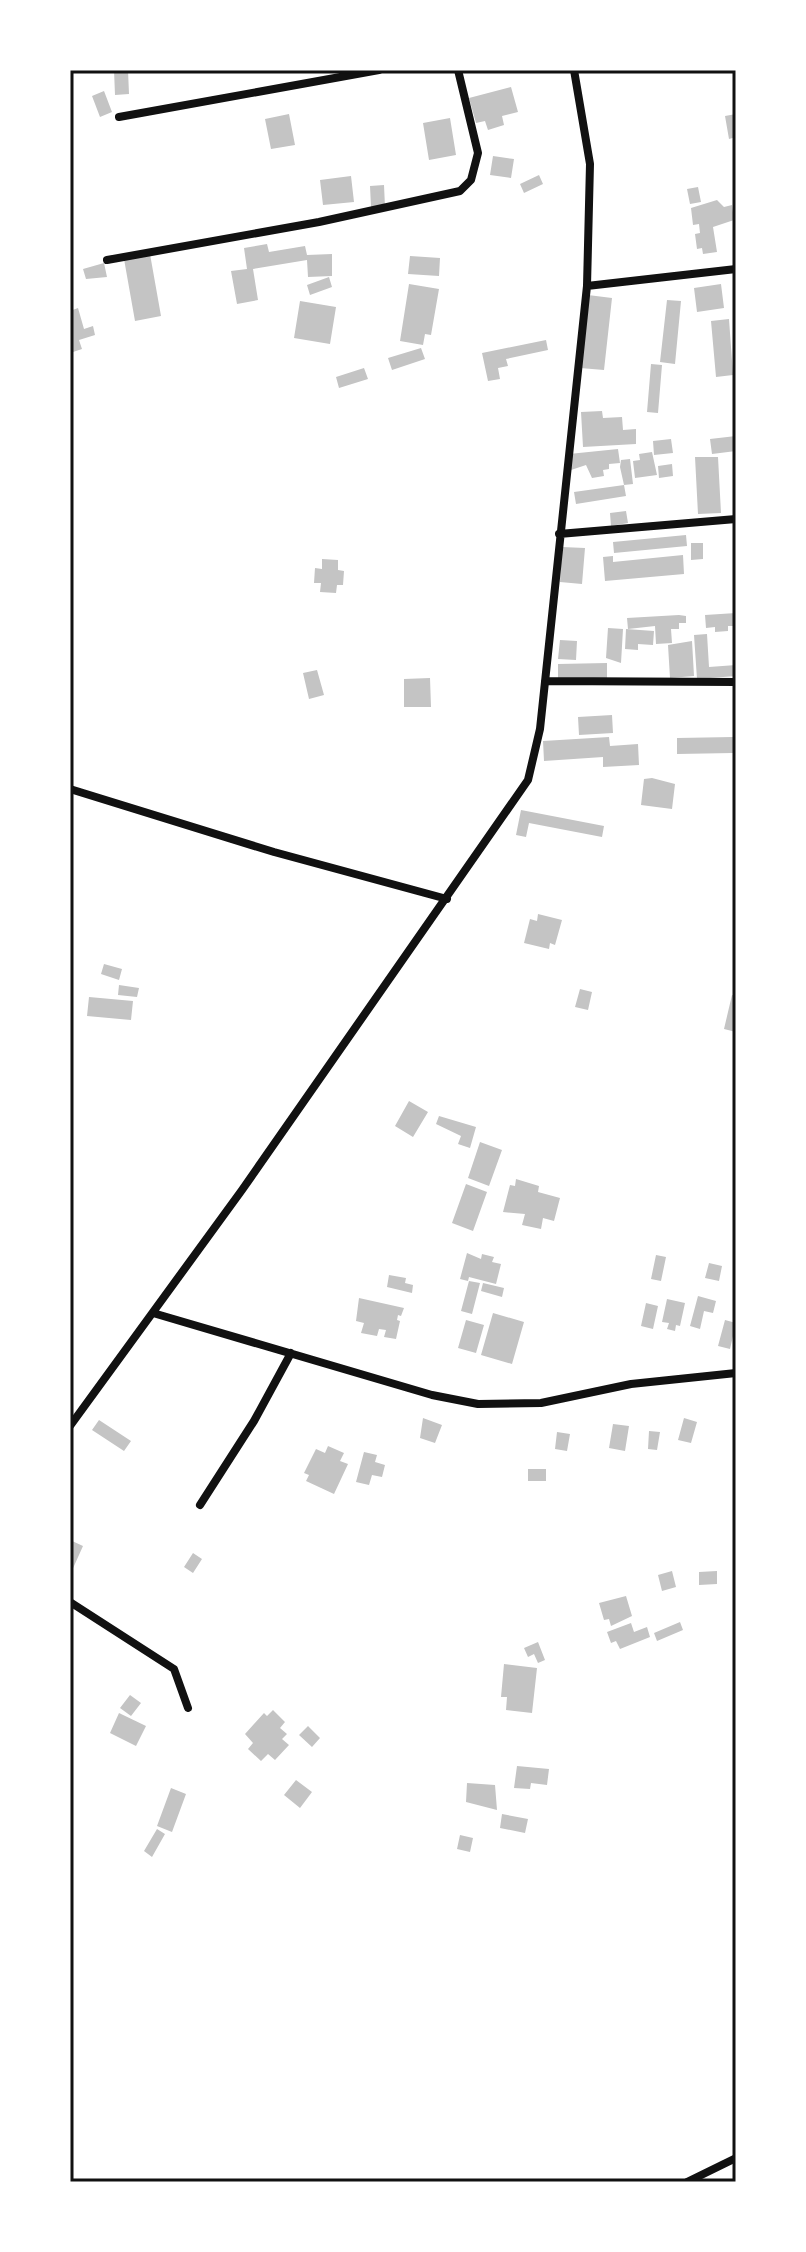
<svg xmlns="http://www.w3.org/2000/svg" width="806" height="2252" viewBox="0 0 806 2252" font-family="Overpass,sans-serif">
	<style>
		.building { fill: #c4c4c4 }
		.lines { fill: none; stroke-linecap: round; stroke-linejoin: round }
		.minor { stroke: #111; stroke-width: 8 }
		.neatline { fill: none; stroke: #111; stroke-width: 3 }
	</style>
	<rect width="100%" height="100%" fill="#fff"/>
	<path class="building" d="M 114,70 L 128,70 L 129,94 L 115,95 Z
		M 511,87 L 518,112 L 502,116 L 504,125 L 488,130 L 485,121 L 476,123 L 469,98 Z
		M 104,91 L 112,112 L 100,117 L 92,96 Z
		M 289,114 L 295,145 L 271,149 L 265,119 Z
		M 736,114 L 736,137 L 729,139 L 725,116 Z
		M 450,118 L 456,155 L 429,160 L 423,123 Z
		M 493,156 L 514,159 L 511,178 L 490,175 Z
		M 539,175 L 543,184 L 524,193 L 520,184 Z
		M 351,176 L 354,202 L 323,205 L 320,180 Z
		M 384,185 L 385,207 L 371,207 L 370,186 Z
		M 698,187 L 701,202 L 690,204 L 687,189 Z
		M 717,200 L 724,207 L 732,205 L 734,220 L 713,227 L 717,252 L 703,254 L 702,248 L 697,249 L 695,234 L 700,233 L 699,224 L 693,225 L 691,208 Z
		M 267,244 L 269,252 L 305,246 L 307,255 L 332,254 L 332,276 L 308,277 L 307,260 L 253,269 L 258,300 L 237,304 L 231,271 L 247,269 L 244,248 Z
		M 150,254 L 161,316 L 135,321 L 124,259 Z
		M 410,256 L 440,258 L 439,276 L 408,274 Z
		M 104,263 L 107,277 L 86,279 L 83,269 Z
		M 329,277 L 332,287 L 310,295 L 307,285 Z
		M 409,284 L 439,289 L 431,335 L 425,334 L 423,345 L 400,341 Z
		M 721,284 L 724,308 L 697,312 L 694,288 Z
		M 588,295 L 612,298 L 604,370 L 580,368 Z
		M 667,300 L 681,301 L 675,364 L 660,362 Z
		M 300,301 L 336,307 L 330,344 L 294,338 Z
		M 78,308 L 84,329 L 93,326 L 95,335 L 79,340 L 82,349 L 70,353 L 70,311 Z
		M 729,319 L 733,375 L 716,377 L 711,321 Z
		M 546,340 L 548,350 L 506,359 L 508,366 L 498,368 L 500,379 L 488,381 L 482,353 Z
		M 421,348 L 425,359 L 392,370 L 388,358 Z
		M 651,364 L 662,365 L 658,413 L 647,412 Z
		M 364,368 L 368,379 L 339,388 L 336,377 Z
		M 602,411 L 603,418 L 622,417 L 623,430 L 636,429 L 636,444 L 583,447 L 581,412 Z
		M 736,436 L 736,451 L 712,454 L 710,439 Z
		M 671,439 L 673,453 L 654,455 L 653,441 Z
		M 618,449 L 620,463 L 609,464 L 609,469 L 603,470 L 604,476 L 592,478 L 586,465 L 571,470 L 569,454 Z
		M 652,452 L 657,475 L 635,478 L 633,461 L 640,460 L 639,454 Z
		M 695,457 L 718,457 L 721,513 L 698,514 Z
		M 630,459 L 633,484 L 624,485 L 620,467 L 621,460 Z
		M 672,464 L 673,476 L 659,478 L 658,466 Z
		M 624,485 L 626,496 L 576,504 L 574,492 Z
		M 626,511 L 628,523 L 611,526 L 610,513 Z
		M 686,535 L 687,546 L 614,553 L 613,542 Z
		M 691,543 L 703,543 L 703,559 L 691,560 Z
		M 562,547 L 585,548 L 582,584 L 560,582 Z
		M 683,555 L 684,574 L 605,581 L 603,557 L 613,556 L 613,562 Z
		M 322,559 L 338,560 L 338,570 L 344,571 L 343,585 L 337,585 L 336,593 L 320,592 L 321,583 L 314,583 L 315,568 L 322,569 Z
		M 736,613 L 736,626 L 728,626 L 728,631 L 715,632 L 715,627 L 706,628 L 705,615 Z
		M 679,615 L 686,616 L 686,623 L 679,623 L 679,629 L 671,629 L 672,643 L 656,644 L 655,626 L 628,629 L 627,618 Z
		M 608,628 L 623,629 L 621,663 L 606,658 Z
		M 626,629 L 654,631 L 653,645 L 638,644 L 638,650 L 625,649 Z
		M 707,634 L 709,667 L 736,665 L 736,676 L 697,679 L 694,635 Z
		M 560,640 L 577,641 L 576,660 L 558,659 Z
		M 692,641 L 694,676 L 670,678 L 668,645 Z
		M 607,663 L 607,679 L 558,680 L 558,664 Z
		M 317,670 L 324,695 L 309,699 L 303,673 Z
		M 430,678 L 431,707 L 404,707 L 404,679 Z
		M 612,715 L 613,733 L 579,735 L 578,717 Z
		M 609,737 L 610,746 L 638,744 L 639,765 L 603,767 L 603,757 L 544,761 L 543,741 Z
		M 733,737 L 733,753 L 677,754 L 677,738 Z
		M 652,778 L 675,784 L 672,809 L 641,805 L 644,779 Z
		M 521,810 L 604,826 L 602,837 L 529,823 L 526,837 L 516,835 Z
		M 538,914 L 562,920 L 555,945 L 550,943 L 549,949 L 524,943 L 530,919 L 537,921 Z
		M 104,964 L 122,969 L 119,980 L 101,974 Z
		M 119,985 L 139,988 L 137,997 L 118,995 Z
		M 580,989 L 592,992 L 588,1010 L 575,1007 Z
		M 732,995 L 736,996 L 736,1032 L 724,1029 Z
		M 89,997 L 133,1001 L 131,1020 L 87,1016 Z
		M 409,1101 L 428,1112 L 413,1137 L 395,1126 Z
		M 439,1116 L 476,1127 L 470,1148 L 458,1144 L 461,1136 L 436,1124 Z
		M 480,1142 L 502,1150 L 489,1186 L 468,1178 Z
		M 516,1179 L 539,1186 L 538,1192 L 560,1198 L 554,1221 L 543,1218 L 541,1229 L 522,1225 L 525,1214 L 503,1212 L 510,1185 L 515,1186 Z
		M 466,1184 L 487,1192 L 473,1231 L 452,1223 Z
		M 467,1253 L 481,1259 L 482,1254 L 494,1257 L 492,1262 L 501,1264 L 496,1284 L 469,1277 L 468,1281 L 460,1279 Z
		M 656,1255 L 666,1257 L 661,1281 L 651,1279 Z
		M 709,1263 L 722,1266 L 719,1281 L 705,1278 Z
		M 389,1275 L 406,1278 L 405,1283 L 413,1285 L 412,1293 L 387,1287 Z
		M 469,1281 L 480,1283 L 472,1314 L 461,1311 Z
		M 483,1283 L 504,1288 L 502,1297 L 481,1291 Z
		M 698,1296 L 716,1301 L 713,1313 L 704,1311 L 700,1329 L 690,1326 Z
		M 359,1298 L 404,1308 L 401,1316 L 398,1315 L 397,1320 L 400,1321 L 396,1339 L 384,1337 L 386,1330 L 379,1329 L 377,1336 L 361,1333 L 364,1323 L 356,1321 Z
		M 667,1299 L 685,1303 L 680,1326 L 676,1325 L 675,1331 L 667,1329 L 669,1323 L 662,1322 Z
		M 646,1303 L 658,1306 L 653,1329 L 641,1326 Z
		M 493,1313 L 524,1322 L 512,1364 L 481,1355 Z
		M 466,1320 L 484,1325 L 476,1353 L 458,1348 Z
		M 725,1320 L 736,1323 L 730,1349 L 718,1346 Z
		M 423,1418 L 442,1425 L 435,1443 L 420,1438 Z
		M 684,1418 L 697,1422 L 691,1443 L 678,1440 Z
		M 99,1420 L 131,1441 L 124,1451 L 92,1430 Z
		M 613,1424 L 629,1426 L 625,1451 L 609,1448 Z
		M 649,1431 L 660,1432 L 657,1450 L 648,1449 Z
		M 557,1432 L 570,1434 L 567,1451 L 555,1449 Z
		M 328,1446 L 344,1453 L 340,1461 L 348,1464 L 334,1494 L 306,1481 L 309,1475 L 304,1473 L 316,1449 L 325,1453 Z
		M 364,1452 L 377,1455 L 375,1462 L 385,1465 L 382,1477 L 372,1475 L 369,1485 L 356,1482 Z
		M 528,1469 L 546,1469 L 546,1481 L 528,1481 Z
		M 70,1540 L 83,1546 L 70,1575 Z
		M 193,1553 L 202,1559 L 193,1573 L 184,1567 Z
		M 672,1571 L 676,1587 L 662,1591 L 658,1575 Z
		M 717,1571 L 717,1584 L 699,1585 L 699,1572 Z
		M 626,1596 L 632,1616 L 611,1626 L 609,1619 L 604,1620 L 599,1603 Z
		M 680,1622 L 683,1630 L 657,1641 L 654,1633 Z
		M 631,1623 L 634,1632 L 647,1627 L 650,1637 L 620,1649 L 616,1641 L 611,1643 L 607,1632 Z
		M 538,1642 L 545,1660 L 538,1663 L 534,1654 L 528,1657 L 524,1648 Z
		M 504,1664 L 537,1668 L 532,1713 L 506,1710 L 507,1697 L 501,1697 Z
		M 130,1695 L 141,1703 L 131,1716 L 120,1708 Z
		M 273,1710 L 285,1722 L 280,1728 L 287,1734 L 282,1739 L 289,1745 L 275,1760 L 268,1754 L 261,1761 L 248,1749 L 253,1743 L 245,1734 L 264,1713 L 267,1716 Z
		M 119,1713 L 146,1726 L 136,1746 L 110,1733 Z
		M 308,1726 L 320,1738 L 312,1747 L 299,1735 Z
		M 517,1766 L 549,1769 L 547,1785 L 531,1783 L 530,1789 L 514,1788 Z
		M 296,1780 L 312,1792 L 300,1808 L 284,1795 Z
		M 467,1783 L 495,1785 L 497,1810 L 466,1802 Z
		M 171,1788 L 186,1794 L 172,1832 L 157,1826 Z
		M 502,1814 L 528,1819 L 525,1833 L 500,1828 Z
		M 157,1829 L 165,1834 L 152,1857 L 144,1851 Z
		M 460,1835 L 473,1838 L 470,1852 L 457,1849 Z"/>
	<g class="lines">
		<path class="minor" d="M 119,117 L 379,70
			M 107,260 L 319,222 L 460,191 L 471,180 L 478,153 L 458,70
			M 587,286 L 736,269
			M 559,534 L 736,519
			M 545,681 L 736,682
			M 70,789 L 274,852 L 447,899
			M 153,1313 L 432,1395 L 478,1404 L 541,1403 L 631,1384 L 736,1373
			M 70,1426 L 242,1190 L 528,780 L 540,729 L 587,286 L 590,164 L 574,70
			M 200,1505 L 254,1421 L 291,1353
			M 70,1602 L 174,1669 L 188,1708
			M 687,2182 L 736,2158"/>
	</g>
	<rect width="806" height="2252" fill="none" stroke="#ffffff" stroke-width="144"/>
	<rect x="72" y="72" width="662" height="2108" class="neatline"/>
</svg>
